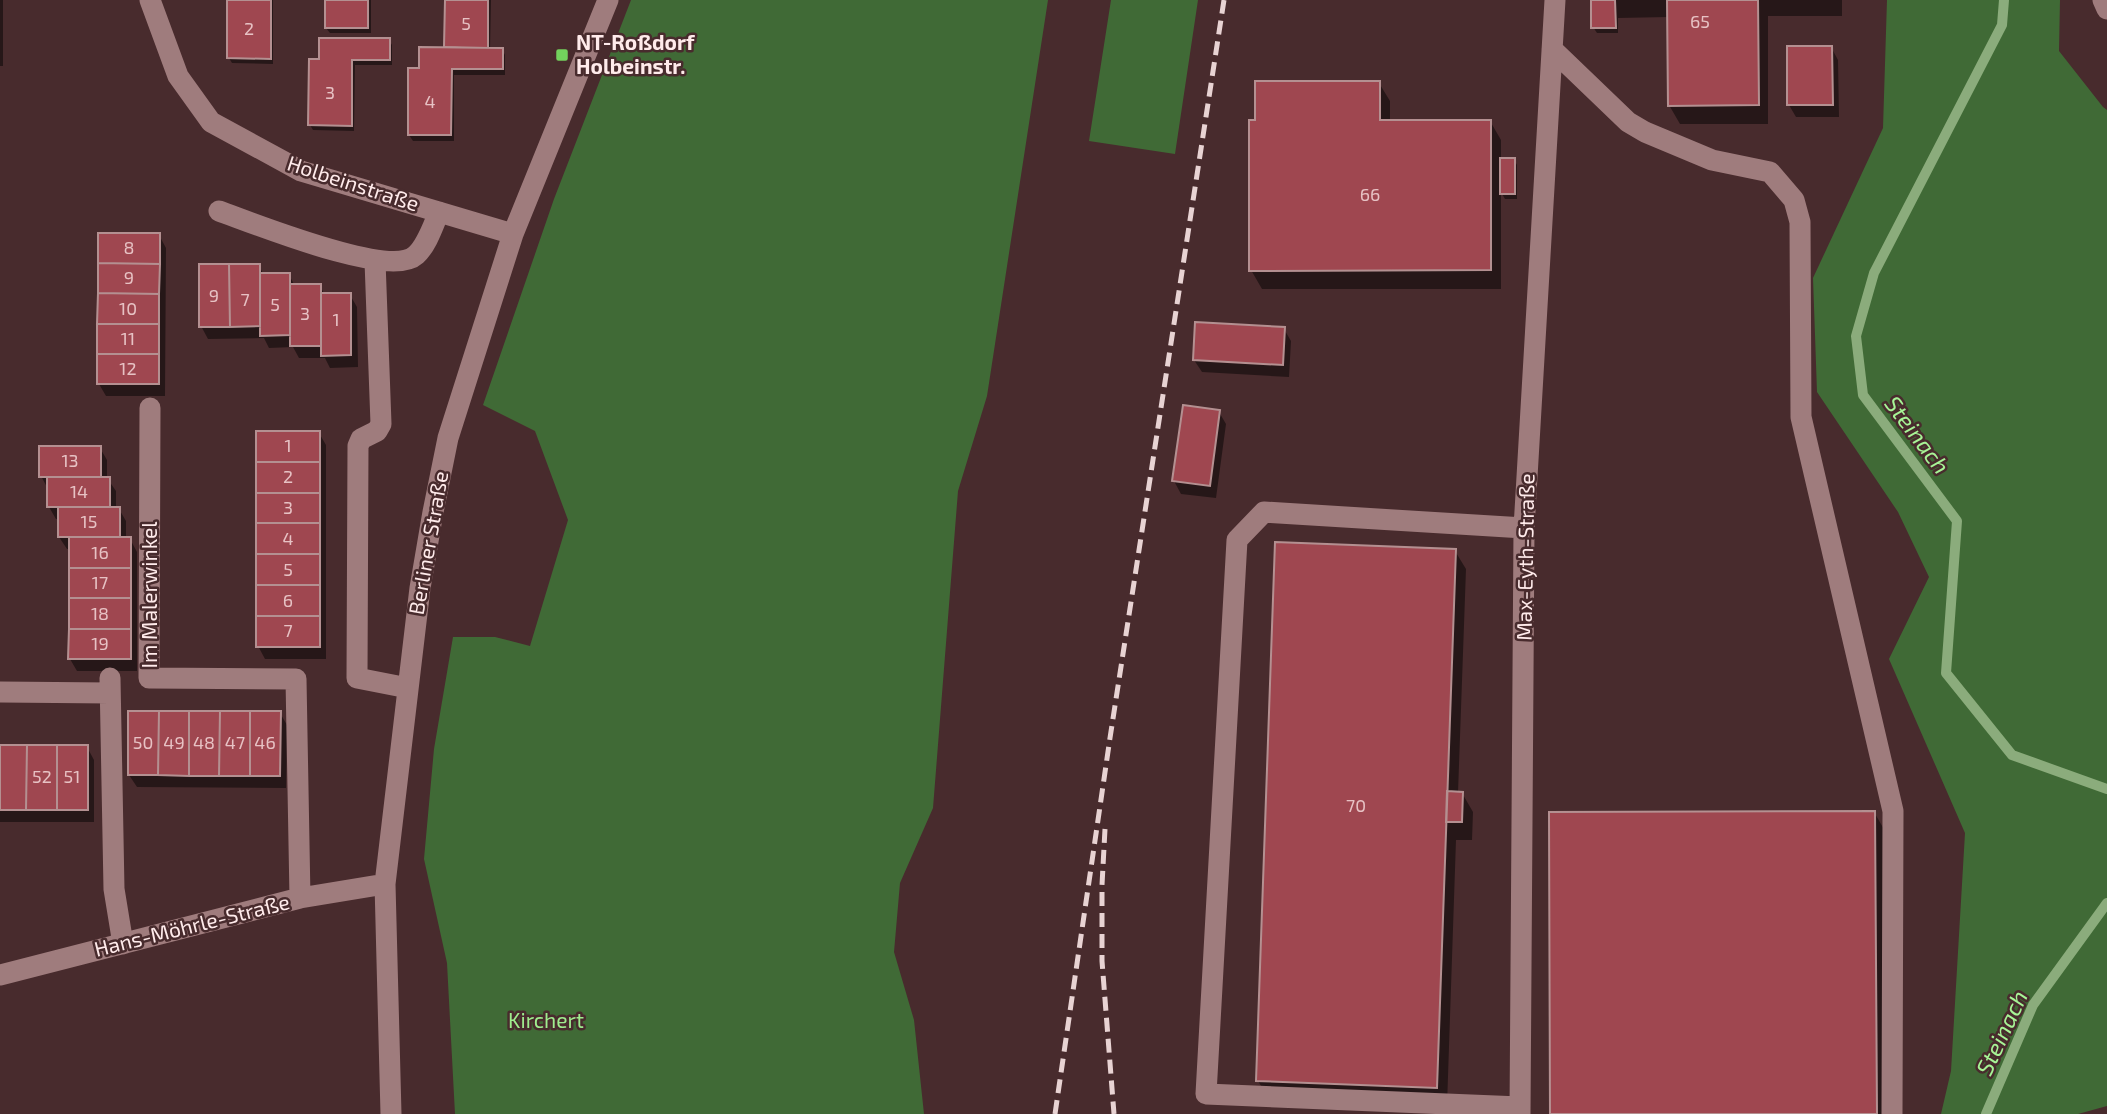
<svg xmlns="http://www.w3.org/2000/svg" width="2107" height="1114" viewBox="0 0 2107 1114" font-family="'Exo 2',sans-serif">
	<style>
		.green { fill: #406a36 }
		.shadow { fill: #0007 }
		.lines { fill: none; stroke-linecap: round; stroke-linejoin: round }
		.stream { stroke: #8bac7c; stroke-width: 10 }
		.building { fill: #9f4750; stroke: #b49091; stroke-width: 2 }
		.minor { stroke: #9f7c7d; stroke-width: 21 }
		.rail { stroke: #e8d3d3; stroke-width: 5; stroke-dasharray: 14 7; stroke-linecap: butt }
		.poi-dot { fill: #73d25d; stroke: #482b2d; stroke-width: 2.5 }
		.labels { text-anchor: middle; stroke-width: 5; stroke-linejoin: round; paint-order: stroke }
		.number-label { font-size: 18px; fill: #e7c2c4 }
		.poi-label { font-size: 21px; font-weight: bold; fill: #ffebeb; stroke: #482b2d; text-anchor: start }
		.street-label { font-size: 21px; fill: #ffebeb; stroke: #482b2d }
		.park-label { font-size: 21px; fill: #9fec8e; stroke: #482b2d }
		.water-label { font-size: 23px; font-style: italic; fill: #a7f596; stroke: #482b2d }
	</style>
	<rect width="100%" height="100%" fill="#482b2d"/>
	<path class="green" d="M 631,0 L 1048,0 L 987,396 L 958,491 L 933,808 L 900,883 L 894,952 L 914,1020 L 924,1114 L 455,1114 L 447,963 L 424,859 L 434,749 L 453,637 L 495,637 L 530,646 L 568,520 L 535,431 L 483,405 L 554,199 Z
		M 1111,0 L 1198,0 L 1175,154 L 1089,141 Z
		M 1887,0 L 2060,0 L 2059,51 L 2103,107 L 2107,110 L 2107,1106 L 2078,1114 L 1941,1114 L 1951,1071 L 1965,833 L 1889,659 L 1929,577 L 1898,512 L 1817,392 L 1813,278 L 1883,128 Z"/>
	<path class="shadow" d="M 0,0 L 3,0 L 3,66 L 0,66 Z
		M 229,0 L 273,0 L 273,64 L 232,63 L 229,58 Z
		M 326,0 L 371,0 L 371,33 L 330,33 L 326,28 Z
		M 446,0 L 491,0 L 490,49 L 502,49 L 505,55 L 505,75 L 454,75 L 454,141 L 413,141 L 409,135 L 421,70 L 446,49 Z
		M 1609,0 L 1842,0 L 1842,16 L 1768,16 L 1768,124 L 1680,124 L 1669,105 L 1669,17 L 1618,18 L 1618,33 L 1597,33 L 1593,27 Z
		M 389,40 L 392,45 L 392,65 L 355,65 L 354,131 L 313,130 L 310,125 L 321,60 Z
		M 1831,47 L 1838,60 L 1839,117 L 1796,117 L 1789,105 Z
		M 1379,83 L 1390,101 L 1390,121 L 1490,121 L 1501,140 L 1501,159 L 1514,159 L 1517,165 L 1517,199 L 1505,199 L 1501,192 L 1501,289 L 1262,289 L 1251,270 L 1257,121 Z
		M 159,235 L 166,248 L 165,396 L 106,396 L 99,384 Z
		M 259,266 L 264,275 L 289,275 L 295,286 L 320,286 L 325,295 L 350,295 L 357,307 L 358,367 L 330,368 L 325,358 L 299,358 L 293,347 L 269,348 L 264,338 L 208,339 L 201,326 Z
		M 1284,329 L 1291,341 L 1289,377 L 1202,372 L 1194,360 Z
		M 1219,412 L 1226,424 L 1216,498 L 1181,494 L 1174,481 Z
		M 319,433 L 326,445 L 326,659 L 265,659 L 258,646 Z
		M 100,448 L 107,460 L 107,478 L 116,491 L 116,509 L 119,509 L 126,521 L 126,539 L 130,539 L 137,552 L 137,671 L 77,671 L 70,659 L 70,549 L 67,549 L 59,537 L 59,519 L 56,519 L 49,507 L 48,489 L 41,476 Z
		M 1455,551 L 1466,569 L 1458,793 L 1462,793 L 1473,812 L 1472,840 L 1456,840 L 1447,1106 L 1269,1099 L 1258,1081 Z
		M 280,713 L 287,725 L 286,788 L 137,787 L 129,775 Z
		M 0,747 L 87,747 L 94,760 L 94,822 L 0,822 Z
		M 1874,812 L 1885,831 L 1887,1114 L 1552,1114 Z"/>
	<g class="lines">
		<path class="stream" d="M 2004,0 L 2002,25 L 1874,273 L 1856,336 L 1863,395 L 1957,521 L 1946,673 L 2012,755 L 2107,789
			M 1986,1114 L 2033,1005 L 2107,903"/>
	</g>
	<path class="building" d="M 227,0 L 271,0 L 271,59 L 227,58 Z
		M 325,0 L 368,0 L 368,28 L 325,28 Z
		M 445,0 L 488,0 L 488,48 L 444,47 Z
		M 1591,0 L 1615,0 L 1616,28 L 1591,28 Z
		M 1667,0 L 1758,0 L 1759,105 L 1668,106 Z
		M 319,38 L 390,38 L 390,60 L 352,60 L 352,126 L 308,125 L 309,59 L 319,59 Z
		M 1787,46 L 1832,46 L 1833,105 L 1787,105 Z
		M 419,47 L 503,48 L 503,69 L 452,69 L 451,135 L 408,135 L 408,68 L 419,68 Z
		M 1255,81 L 1380,81 L 1380,120 L 1491,120 L 1491,270 L 1249,271 L 1249,120 L 1255,120 Z
		M 1500,158 L 1515,158 L 1515,194 L 1500,194 Z
		M 98,233 L 160,233 L 160,264 L 98,263 Z
		M 98,263 L 160,264 L 159,294 L 98,293 Z
		M 199,264 L 229,264 L 230,327 L 199,327 Z
		M 229,264 L 260,264 L 260,326 L 230,327 Z
		M 260,273 L 290,273 L 290,335 L 260,336 Z
		M 290,284 L 321,284 L 321,346 L 290,346 Z
		M 98,293 L 159,294 L 159,324 L 97,324 Z
		M 321,293 L 351,293 L 351,355 L 321,356 Z
		M 1195,322 L 1285,327 L 1283,365 L 1193,360 Z
		M 97,324 L 159,324 L 159,354 L 97,354 Z
		M 97,354 L 159,354 L 159,384 L 97,384 Z
		M 1183,405 L 1220,410 L 1210,486 L 1172,481 Z
		M 256,431 L 320,431 L 320,462 L 256,462 Z
		M 39,446 L 101,446 L 101,477 L 39,477 Z
		M 256,462 L 320,462 L 320,493 L 256,493 Z
		M 47,477 L 110,477 L 110,507 L 47,507 Z
		M 256,493 L 320,493 L 320,523 L 256,523 Z
		M 58,507 L 120,507 L 120,537 L 58,537 Z
		M 256,523 L 320,523 L 320,554 L 256,554 Z
		M 69,537 L 131,537 L 131,568 L 69,568 Z
		M 1275,542 L 1456,549 L 1437,1088 L 1256,1081 Z
		M 256,554 L 320,554 L 320,585 L 256,585 Z
		M 69,568 L 131,568 L 131,598 L 69,598 Z
		M 256,585 L 320,585 L 320,616 L 256,616 Z
		M 69,598 L 131,598 L 131,629 L 69,629 Z
		M 256,616 L 320,616 L 320,647 L 256,647 Z
		M 69,629 L 131,629 L 131,659 L 68,659 Z
		M 128,711 L 159,711 L 158,775 L 128,775 Z
		M 159,711 L 189,711 L 189,776 L 158,775 Z
		M 189,711 L 220,711 L 219,776 L 189,776 Z
		M 220,711 L 250,711 L 250,776 L 219,776 Z
		M 250,711 L 281,711 L 280,776 L 250,776 Z
		M 0,745 L 27,745 L 26,810 L 0,810 Z
		M 27,745 L 57,745 L 57,810 L 26,810 Z
		M 57,745 L 88,745 L 88,810 L 57,810 Z
		M 1447,791 L 1463,792 L 1462,822 L 1446,822 Z
		M 1875,811 L 1877,1114 L 1550,1114 L 1549,812 Z"/>
	<g class="lines">
		<path class="minor" d="M 150,0 L 178,76 L 211,122 L 301,171 L 513,234
			M 2103,0 L 2107,9
			M 1552,49 L 1628,122 L 1645,132 L 1712,160 L 1770,172 L 1794,200 L 1800,222 L 1801,417 L 1893,811 L 1892,1114
			M 219,211 C 253,223 390,279 416,255 C 427,245 433,226 439,212
			M 375,261 L 381,424 L 377,431 L 361,439 L 358,446 L 357,678 L 408,688
			M 150,408 L 149,678 L 296,679 L 300,898
			M 110,678 L 114,889 L 123,944
			M 0,692 L 110,693
			M 0,975 L 300,898 L 385,884
			M 1520,1107 L 1206,1094 L 1237,540 L 1264,512 L 1524,528
			M 391,1114 L 385,884 L 420,588 L 433,512 L 448,438 L 513,234 L 608,0
			M 1520,1114 L 1524,528 L 1555,0"/>
		<path class="rail" d="M 1105,829 L 1102,885 L 1102,961 L 1114,1114
			M 1055,1114 L 1110,738 L 1224,0"/>
	</g>
	<rect class="poi-dot" x="555" y="48" width="14" height="14" rx="3.5"/>
	<g class="labels">
		<g class="number-label">
			<text x="1700" y="28">65</text>
			<text x="466" y="30">5</text>
			<text x="249" y="35">2</text>
			<text x="330" y="99">3</text>
			<text x="430" y="108">4</text>
			<text x="1370" y="201">66</text>
			<text x="129" y="254">8</text>
			<text x="129" y="284">9</text>
			<text x="214" y="302">9</text>
			<text x="245" y="306">7</text>
			<text x="275" y="311">5</text>
			<text x="128" y="315">10</text>
			<text x="305" y="320">3</text>
			<text x="336" y="326">1</text>
			<text x="128" y="345">11</text>
			<text x="128" y="375">12</text>
			<text x="288" y="452">1</text>
			<text x="70" y="467">13</text>
			<text x="288" y="483">2</text>
			<text x="79" y="498">14</text>
			<text x="288" y="514">3</text>
			<text x="89" y="528">15</text>
			<text x="288" y="545">4</text>
			<text x="100" y="559">16</text>
			<text x="288" y="576">5</text>
			<text x="100" y="589">17</text>
			<text x="288" y="607">6</text>
			<text x="100" y="620">18</text>
			<text x="288" y="637">7</text>
			<text x="100" y="650">19</text>
			<text x="143" y="749">50</text>
			<text x="174" y="749">49</text>
			<text x="204" y="749">48</text>
			<text x="235" y="749">47</text>
			<text x="265" y="749">46</text>
			<text x="42" y="783">52</text>
			<text x="72" y="783">51</text>
			<text x="1356" y="812">70</text>
		</g>
		<g class="poi-label">
			<text x="576" y="50">NT-Roßdorf<tspan x="576" dy="24">Holbeinstr.</tspan></text>
		</g>
		<g class="street-label">
			<text transform="translate(353 184) rotate(18)" y="7">Holbeinstraße</text>
			<text transform="translate(429 543) rotate(-80)" y="7">Berliner Straße</text>
			<text transform="translate(1526 557) rotate(-89)" y="7">Max-Eyth-Straße</text>
			<text transform="translate(150 595) rotate(-90)" y="7">Im Malerwinkel</text>
			<text transform="translate(192 926) rotate(-14)" y="7">Hans-Möhrle-Straße</text>
		</g>
		<g class="park-label">
			<text x="546" y="1028">Kirchert</text>
		</g>
		<g class="water-label">
			<text transform="translate(1917 435) rotate(53)" y="8">Steinach</text>
			<text transform="translate(2002 1033) rotate(-65)" y="8">Steinach</text>
		</g>
	</g>
</svg>
